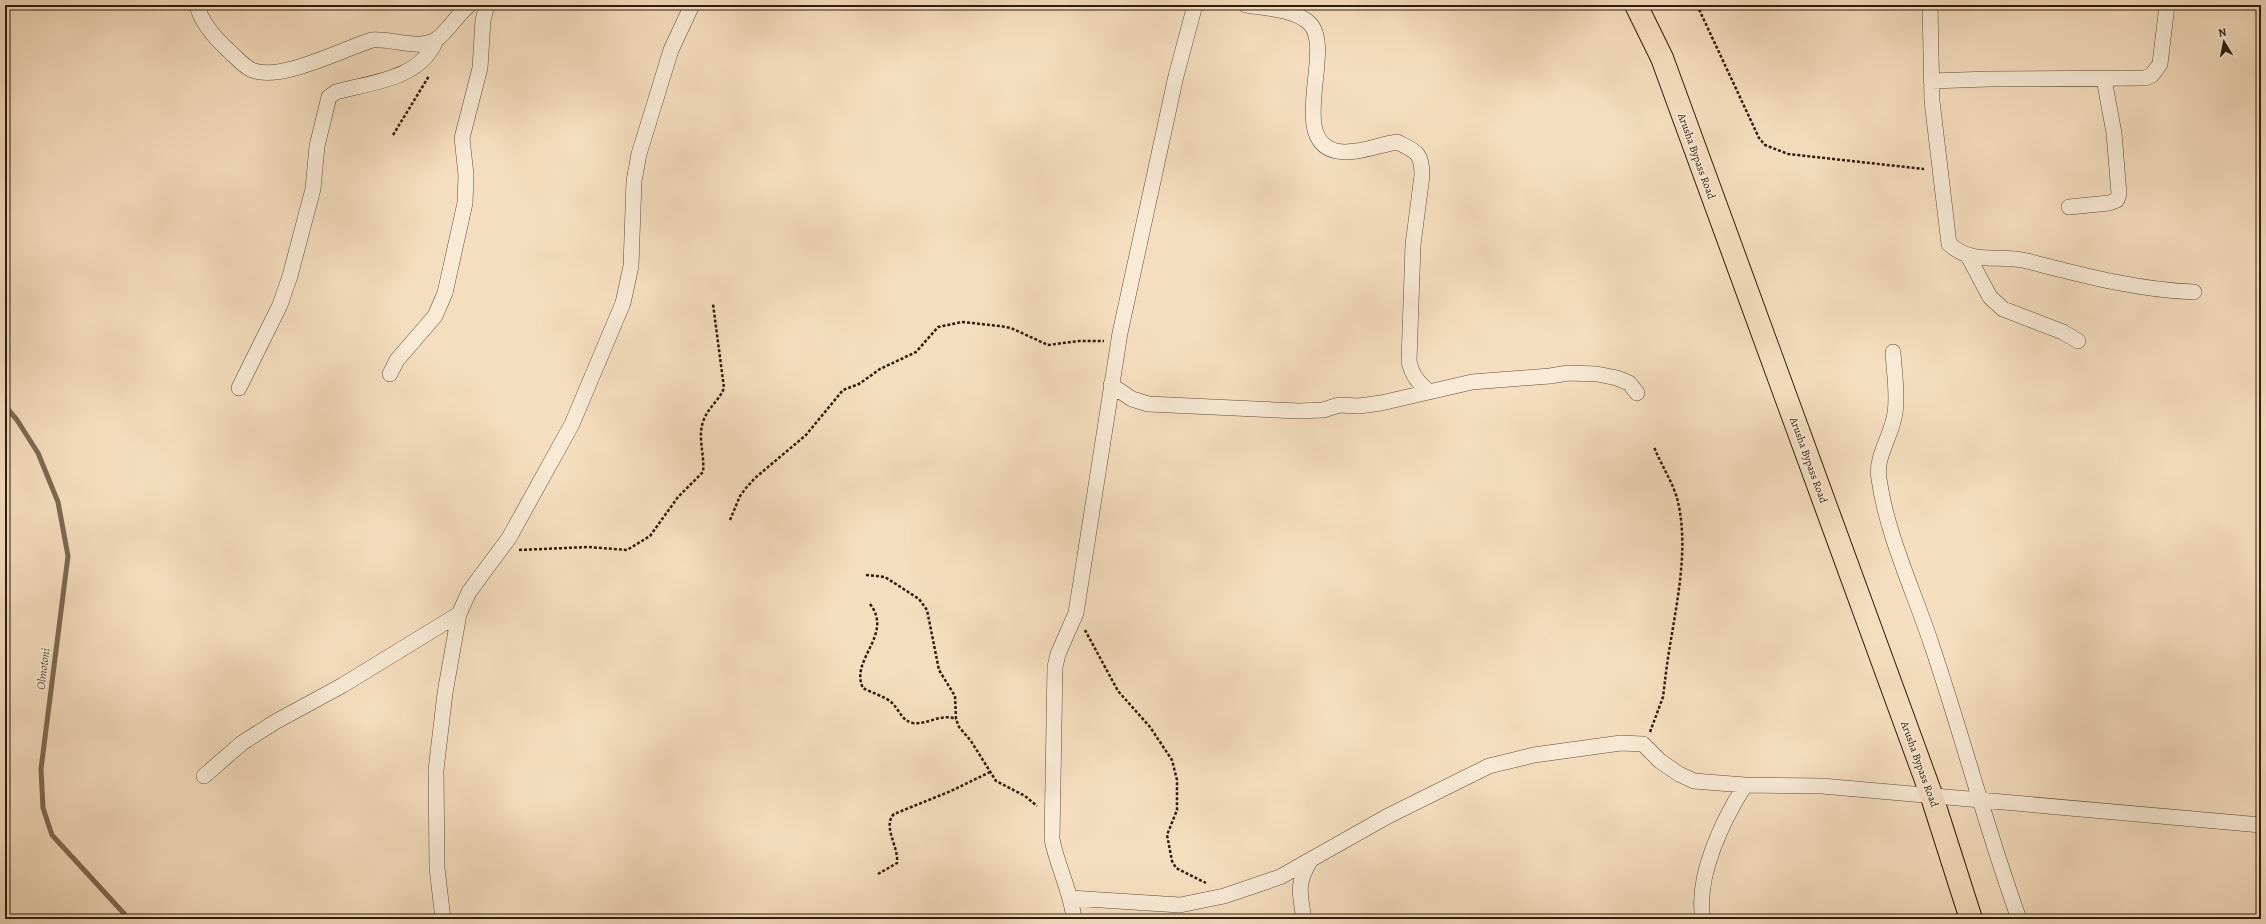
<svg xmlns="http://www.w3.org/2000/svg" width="2266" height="924" viewBox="0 0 2266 924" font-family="Alegreya,serif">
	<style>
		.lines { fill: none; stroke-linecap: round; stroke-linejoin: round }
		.stream { stroke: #7d6953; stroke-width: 5 }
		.minor-casing { stroke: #604c39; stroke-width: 16 }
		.primary-casing { stroke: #2e1c0c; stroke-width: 24 }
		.path { stroke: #2e1c0c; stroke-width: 2.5; stroke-dasharray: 3 2; stroke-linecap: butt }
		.minor { stroke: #f8ead5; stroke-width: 15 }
		.primary { stroke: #f5debf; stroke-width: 22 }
		.labels { text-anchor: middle; stroke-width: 3.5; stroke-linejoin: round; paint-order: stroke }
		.street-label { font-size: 11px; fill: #2e1c0c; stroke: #f8ead5 }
		.water-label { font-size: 12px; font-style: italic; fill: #624f3b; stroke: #f8ead5 }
	</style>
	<rect width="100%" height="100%" fill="#f5debf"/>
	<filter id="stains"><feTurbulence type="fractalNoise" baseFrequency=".005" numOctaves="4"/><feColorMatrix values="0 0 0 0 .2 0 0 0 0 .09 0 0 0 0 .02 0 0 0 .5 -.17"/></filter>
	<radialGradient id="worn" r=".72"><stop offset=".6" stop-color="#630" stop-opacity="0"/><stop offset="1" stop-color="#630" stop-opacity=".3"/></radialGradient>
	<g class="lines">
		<path class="stream" d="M 5,406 L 17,420 L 38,453 L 58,502 L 68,556 L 41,769 L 43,808 L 52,835 L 129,919"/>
		<g class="minor-casing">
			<path id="minor" d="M 197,5 C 201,22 215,38 228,50 C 235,56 243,66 252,70 C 280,82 343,49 372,40 C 392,38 419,51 437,39 C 449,30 457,15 469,5
				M 1246,5 C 1265,8 1291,9 1307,21 C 1338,43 1286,139 1336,151 C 1355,155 1378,145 1397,142 C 1415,151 1422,152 1422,175 L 1413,245 L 1409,361 C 1412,376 1418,382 1429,392
				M 1930,5 L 1932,101 L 1949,244 C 1974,266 1999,254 2027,261 C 2082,275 2137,290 2194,292
				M 1931,81 L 1989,79 L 2145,78 L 2152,75 L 2160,64 L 2167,5
				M 2069,207 L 2109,203 L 2117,200 L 2119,194 L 2114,133 L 2104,79
				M 1968,256 L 1990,297 L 2003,309 L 2063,332 L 2078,341
				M 1893,352 C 1894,371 1898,394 1895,413 C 1892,436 1875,456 1879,479 C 1887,535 1913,589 1931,643 C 1962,734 1986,828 2019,919
				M 390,374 L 397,360 L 435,316 L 445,293 L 465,203 L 466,175 L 462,138 L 480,68 L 483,20 L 487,5
				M 1111,385 L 1132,399 L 1148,404 L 1299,411 L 1323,410 L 1339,405 L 1359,406 L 1381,403 L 1472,382 L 1550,376 L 1568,373 L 1597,374 L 1617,378 L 1629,383 L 1637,393
				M 239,388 L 280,305 L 290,276 L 313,189 L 317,146 L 329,97 L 336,92 C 372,82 421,79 436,40
				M 204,776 L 242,743 L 275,722 L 343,685 L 459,614
				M 1070,898 L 1180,905 L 1224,896 L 1280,877 L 1388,816 L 1489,766 L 1534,755 L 1621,743 L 1643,744 L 1660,761 L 1679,774 L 1694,781 L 1745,785 L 1822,786 L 2261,825
				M 443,919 L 437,868 L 436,770 L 445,693 L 459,614 L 469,592 L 509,538 L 572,424 L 623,303 L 631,266 L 634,181 L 639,154 L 671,50 L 692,5
				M 1074,919 C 1071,891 1057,866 1052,839 L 1055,667 L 1058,654 L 1076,613 L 1120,333 L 1176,76 L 1195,5
				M 1304,919 C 1300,894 1296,884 1310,861
				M 1703,919 C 1695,877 1723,820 1745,785"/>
		</g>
		<g class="primary-casing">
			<path id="primary" d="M 1636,5 L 1662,58 L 1931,794 L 1971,919"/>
		</g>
		<path class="path" d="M 1697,5 L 1759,138 L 1765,145 L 1788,154 L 1924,169
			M 393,135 L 429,76
			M 730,520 L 740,496 L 746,488 L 755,478 L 806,435 L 843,390 L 859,384 L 880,369 L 916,352 L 938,327 L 962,322 L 1000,326 L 1011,328 L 1048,345 L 1079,341 L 1104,341
			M 519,550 L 588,547 L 627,550 L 650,536 L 678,497 L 703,472 C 705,453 696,435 705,417 C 710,406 720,399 724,388 L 713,304
			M 866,575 L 885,577 L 919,599 L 927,610 L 939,670 L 955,696 L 956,719 L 959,727 L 971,741 L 996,781 L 1025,796 L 1037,806
			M 870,604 C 894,635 849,660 863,688 C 872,693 887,697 893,704 C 900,711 902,721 913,723 C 927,725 941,713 956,719
			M 1085,630 L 1118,691 L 1150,727 L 1172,760 L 1177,780 L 1177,810 L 1167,835 L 1172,861 L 1176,868 L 1206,883
			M 1650,732 L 1663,697 L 1665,681 C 1671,624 1691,559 1678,502 C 1674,484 1661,465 1654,447
			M 878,874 L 897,863 C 899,847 882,826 894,814 L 951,791 L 990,772"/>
		<use href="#minor" class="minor"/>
		<use href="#primary" class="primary"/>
	</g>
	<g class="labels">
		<g class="street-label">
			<text transform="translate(1697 156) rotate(70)" y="4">Arusha Bypass Road</text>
			<text transform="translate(1809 460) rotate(70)" y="4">Arusha Bypass Road</text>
			<text transform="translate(1920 764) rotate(70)" y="4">Arusha Bypass Road</text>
		</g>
		<g class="water-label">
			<text transform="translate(43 669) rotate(-83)" y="4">Olmotoni</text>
		</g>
	</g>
	<rect width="2266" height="924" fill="none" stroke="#f5debf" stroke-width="20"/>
	<rect x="6" y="6" width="2254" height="912" fill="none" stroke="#2e1c0c" stroke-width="2"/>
	<rect x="10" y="10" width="2246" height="904" fill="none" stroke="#2e1c0c"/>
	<g transform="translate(2224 42) rotate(350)" stroke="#f8ead5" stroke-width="3" paint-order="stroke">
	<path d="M0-3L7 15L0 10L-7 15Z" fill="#2e1c0c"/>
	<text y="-6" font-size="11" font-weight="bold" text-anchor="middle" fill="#2e1c0c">N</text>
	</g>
	<rect width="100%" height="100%" filter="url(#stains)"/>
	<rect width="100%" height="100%" fill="url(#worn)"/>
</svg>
